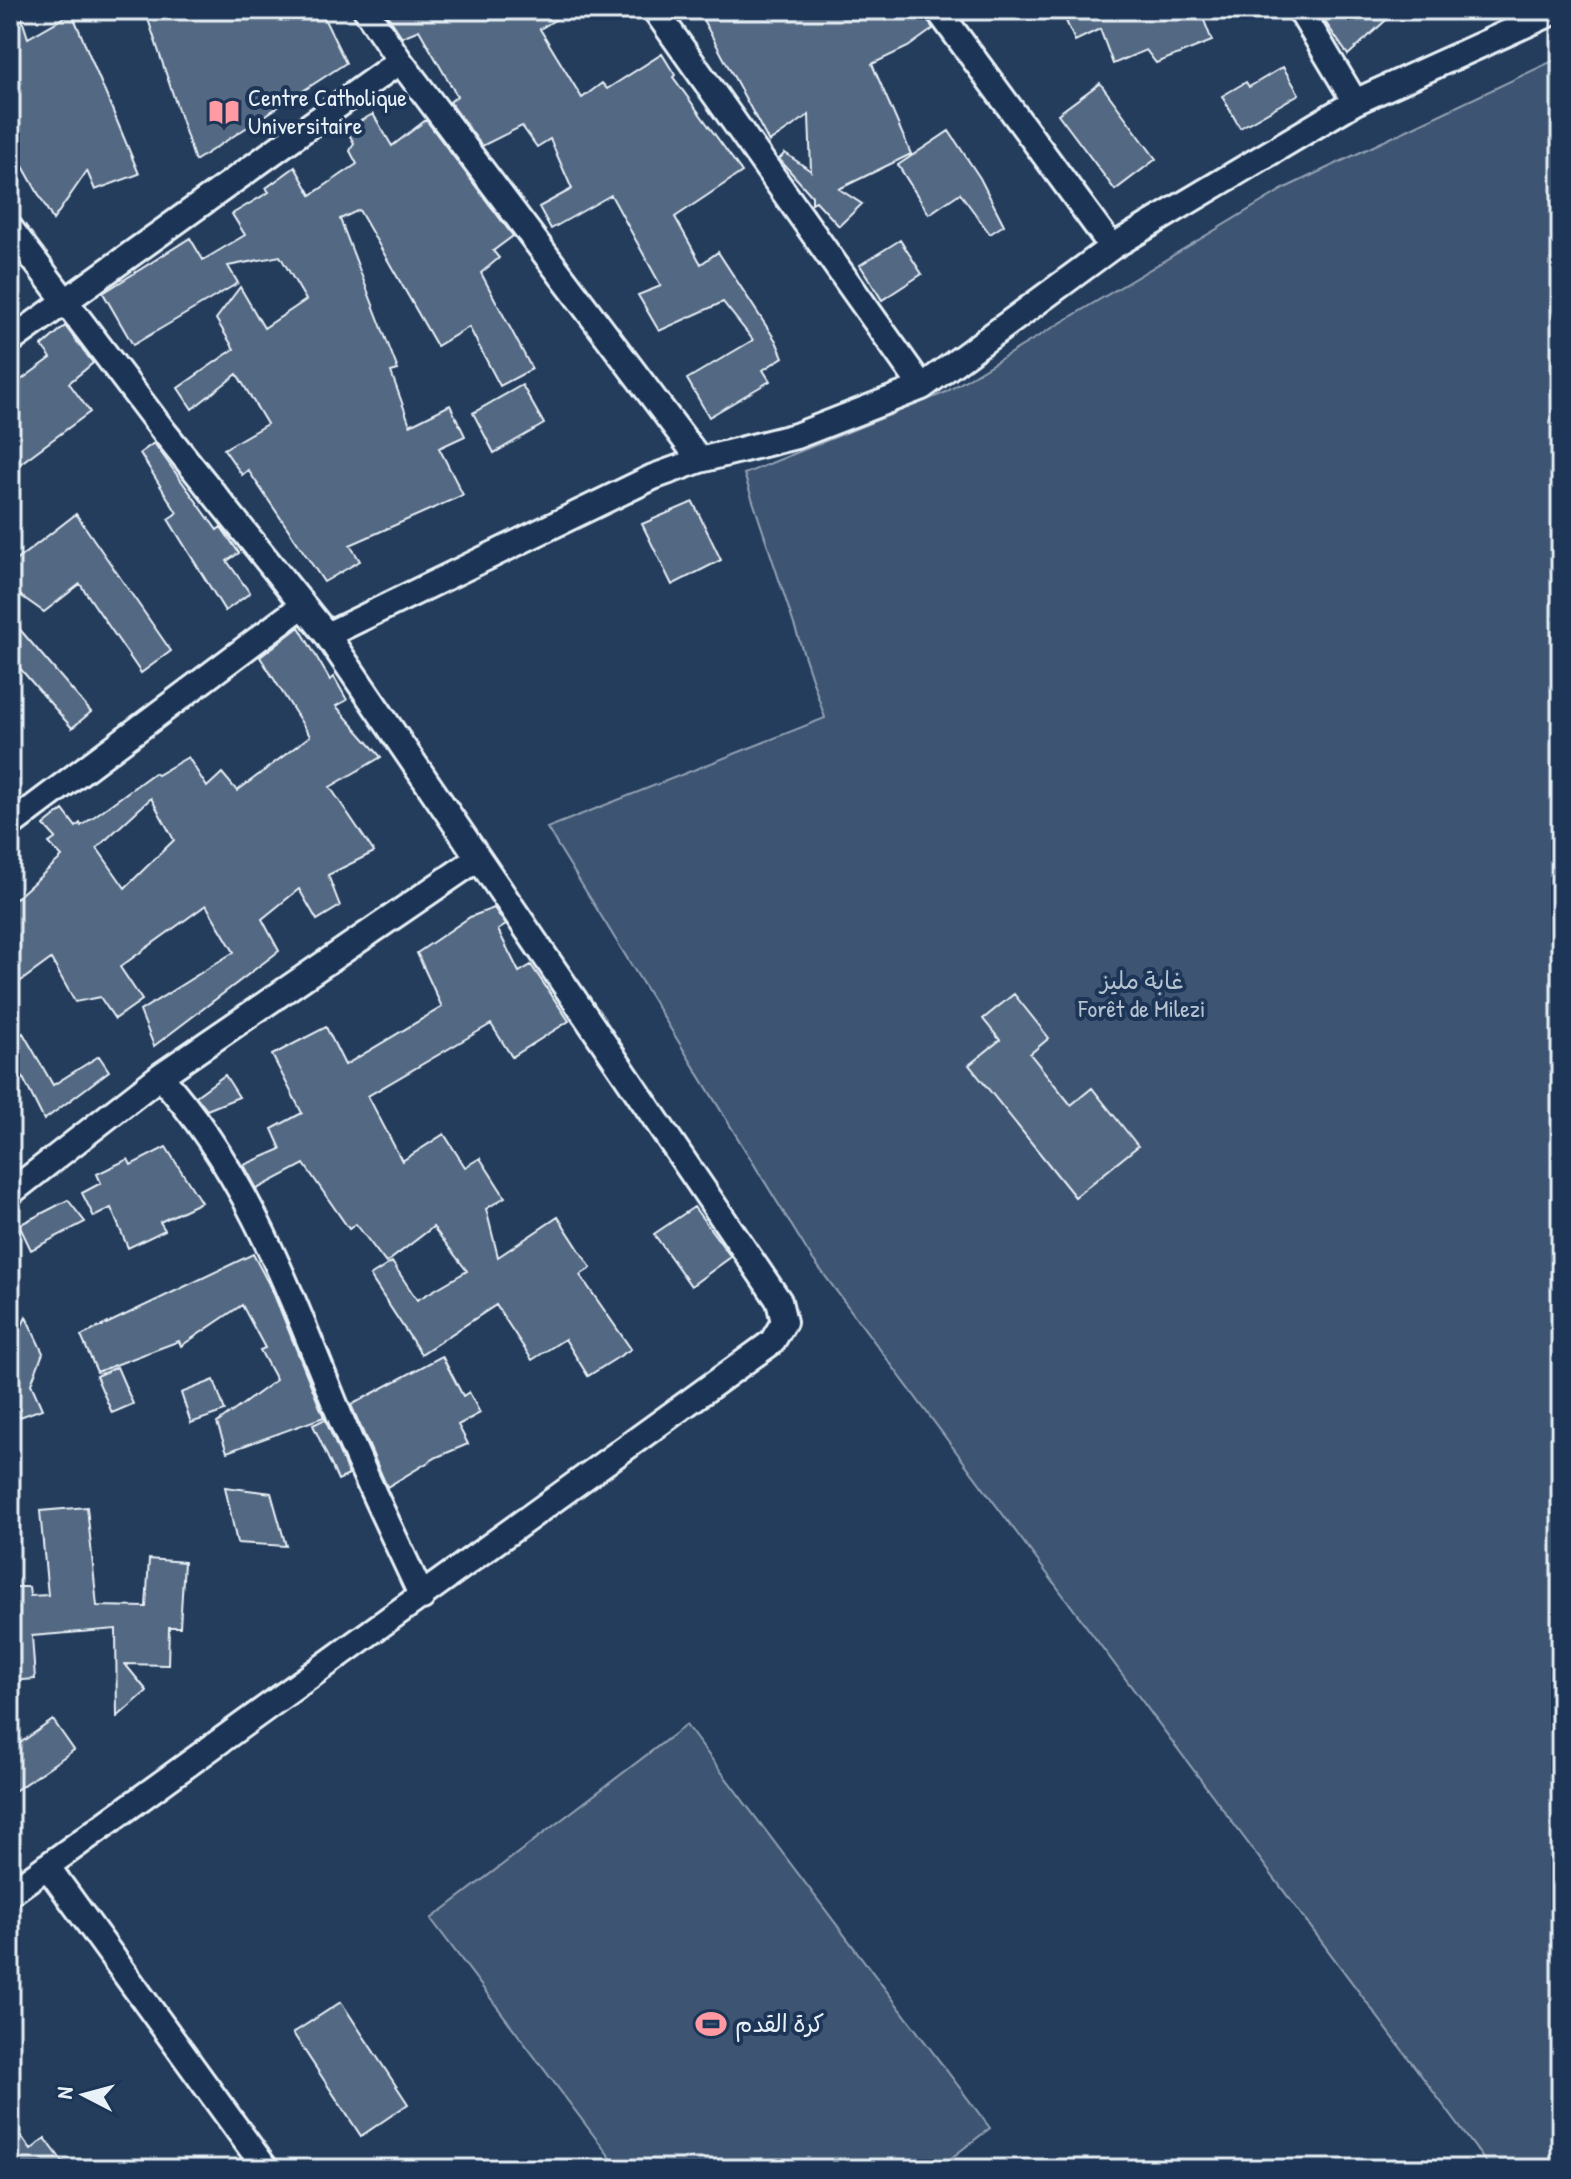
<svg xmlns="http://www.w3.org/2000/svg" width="1571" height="2179" viewBox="0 0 1571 2179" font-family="'Patrick Hand','Playpen Sans Arabic',sans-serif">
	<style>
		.green { fill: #3e5472; stroke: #93a2b5; stroke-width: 2 }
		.building { fill: #536782; stroke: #e8f1f8; stroke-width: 2; fill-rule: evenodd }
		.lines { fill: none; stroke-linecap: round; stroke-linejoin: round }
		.street-casing { stroke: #e8f1f8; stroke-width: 30 }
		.street { stroke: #1d3557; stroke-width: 24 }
		.labels { text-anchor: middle; stroke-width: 8; stroke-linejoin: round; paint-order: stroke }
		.poi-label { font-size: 24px; fill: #e8f1f8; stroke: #1d3557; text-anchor: start }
		.park-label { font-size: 24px; fill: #b5c2d0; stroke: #1d3557 }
	</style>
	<rect width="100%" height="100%" fill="#253d5d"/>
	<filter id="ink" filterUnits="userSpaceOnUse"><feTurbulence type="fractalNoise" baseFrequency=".0125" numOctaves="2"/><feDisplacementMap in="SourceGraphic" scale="16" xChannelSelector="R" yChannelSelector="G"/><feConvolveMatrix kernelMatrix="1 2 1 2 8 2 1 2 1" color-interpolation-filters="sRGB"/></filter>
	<g filter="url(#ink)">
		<path class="green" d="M 1561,57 L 1561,2169 L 1491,2169 L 811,1257 L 547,828 L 825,718 L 744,474 L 944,393 L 1285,188 Z
			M 686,1725 L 990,2128 L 937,2169 L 619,2169 L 431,1919 Z"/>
		<path class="building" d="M 10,10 L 19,10 L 28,38 L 72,13 L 139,174 L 95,190 L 87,171 L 53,220 L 10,143 Z
			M 145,10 L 320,10 L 346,63 L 195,161 Z
			M 384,10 L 571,10 L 540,29 L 582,98 L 602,83 L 607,89 L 662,54 L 675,75 L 673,77 L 742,172 L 675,217 L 701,264 L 718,252 L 776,341 L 783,357 L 763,370 L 770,381 L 709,417 L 687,379 L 753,340 L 723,302 L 659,331 L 638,295 L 661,286 L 611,195 L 551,229 L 539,207 L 572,189 L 550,139 L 537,147 L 522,126 L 482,146 L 450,102 L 457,96 L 419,30 L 402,37 Z
			M 718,10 L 923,10 L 933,29 L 908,47 L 872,64 L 911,154 L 839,189 L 862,204 L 839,226 L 816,201 L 812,203 L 812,196 L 779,159 L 785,153 L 811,171 L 809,115 L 769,142 L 702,18 Z
			M 1061,10 L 1200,10 L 1212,41 L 1156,63 L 1146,50 L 1113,64 L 1100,29 L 1075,41 Z
			M 1317,10 L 1397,10 L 1348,55 Z
			M 1283,67 L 1299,94 L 1240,128 L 1222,96 L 1246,82 L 1249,87 Z
			M 1100,83 L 1156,159 L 1115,190 L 1058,114 Z
			M 373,114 L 392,146 L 426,120 L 513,236 L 493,251 L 499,258 L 481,273 L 532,369 L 500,386 L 469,327 L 437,346 L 359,210 L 340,219 L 398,370 L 391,372 L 410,425 L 450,405 L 465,436 L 439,448 L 463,495 L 350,545 L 360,561 L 324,582 L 248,470 L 242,475 L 224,449 L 267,424 L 237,374 L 192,409 L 178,388 L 234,349 L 216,319 L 240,287 L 264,328 L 306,300 L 280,256 L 228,266 L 238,283 L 133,345 L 103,293 L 190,238 L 203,260 L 245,235 L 232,214 L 269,192 L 266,188 L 295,167 L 311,195 L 357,164 L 350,151 L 354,143 L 346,129 Z
			M 949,131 L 980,178 L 1004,225 L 990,234 L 960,193 L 929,214 L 898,165 Z
			M 900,240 L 922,274 L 882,300 L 860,265 Z
			M 65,326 L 93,363 L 69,383 L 90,412 L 10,471 L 10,388 L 51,358 L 42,346 Z
			M 522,385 L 544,424 L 494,453 L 473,413 Z
			M 154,443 L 217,530 L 221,527 L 239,553 L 227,561 L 250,593 L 225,611 L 168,519 L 177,513 L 140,453 Z
			M 693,502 L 721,560 L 672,585 L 642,524 Z
			M 76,514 L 171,651 L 141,673 L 80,584 L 44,612 L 10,588 L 10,565 Z
			M 10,618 L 91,712 L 72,728 L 10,657 Z
			M 299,627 L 330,680 L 334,677 L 347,700 L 336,706 L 381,757 L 330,787 L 374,852 L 328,875 L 340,906 L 317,920 L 299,889 L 262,919 L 279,951 L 154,1046 L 140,1011 L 234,952 L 206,905 L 120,967 L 142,1000 L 115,1019 L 100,997 L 75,1002 L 51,959 L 10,989 L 10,904 L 62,857 L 49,843 L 56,838 L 44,825 L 63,810 L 76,827 L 80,823 L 81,826 L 154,773 L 157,775 L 188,757 L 207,787 L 222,773 L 237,791 L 310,736 L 260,657 ZM 151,798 L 174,840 L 125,888 L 97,848 Z
			M 494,908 L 506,925 L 498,930 L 519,972 L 531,965 L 569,1021 L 512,1057 L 491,1024 L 368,1096 L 402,1161 L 444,1134 L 465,1167 L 480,1158 L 505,1197 L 486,1209 L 498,1257 L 558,1217 L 591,1268 L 580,1275 L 631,1349 L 588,1376 L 565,1339 L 532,1360 L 496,1305 L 421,1354 L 370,1276 L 392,1262 L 417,1300 L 467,1271 L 433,1227 L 386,1263 L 356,1224 L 349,1229 L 304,1164 L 257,1189 L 244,1165 L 281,1149 L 272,1129 L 302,1113 L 272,1055 L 326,1027 L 345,1065 L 442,1007 L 417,953 L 470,917 Z
			M 1014,994 L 1049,1038 L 1030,1054 L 1071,1105 L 1092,1088 L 1138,1146 L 1075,1197 L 969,1065 L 1000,1040 L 983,1019 Z
			M 23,1033 L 53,1085 L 99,1056 L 109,1071 L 44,1120 L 10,1052 L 10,1041 Z
			M 225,1075 L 239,1097 L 207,1110 L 196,1096 Z
			M 166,1147 L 201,1202 L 160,1222 L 165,1230 L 128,1248 L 111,1208 L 94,1217 L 82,1193 L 101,1183 L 97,1174 L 128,1159 L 131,1165 Z
			M 68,1200 L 85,1222 L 31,1250 L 19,1225 Z
			M 694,1207 L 731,1257 L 691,1286 L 654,1234 Z
			M 253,1254 L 273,1292 L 324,1417 L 227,1452 L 217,1423 L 276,1380 L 260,1350 L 265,1348 L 242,1305 L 181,1346 L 179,1341 L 97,1372 L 81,1336 Z
			M 26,1317 L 43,1353 L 31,1384 L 42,1409 L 17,1418 L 11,1433 L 10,1338 L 13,1344 Z
			M 442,1356 L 463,1396 L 469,1392 L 480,1413 L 458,1425 L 468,1444 L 437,1457 L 387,1487 L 351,1405 Z
			M 117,1367 L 133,1404 L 112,1413 L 96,1376 Z
			M 214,1380 L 225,1411 L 191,1423 L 181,1393 Z
			M 325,1419 L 349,1475 L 338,1480 L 313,1425 Z
			M 225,1487 L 271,1493 L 286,1546 L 237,1543 Z
			M 87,1507 L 97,1606 L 146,1607 L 149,1559 L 184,1562 L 180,1627 L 169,1627 L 168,1665 L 125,1664 L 147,1691 L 117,1717 L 116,1629 L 32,1636 L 35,1679 L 10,1681 L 10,1587 L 29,1587 L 30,1596 L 48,1595 L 40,1511 Z
			M 53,1720 L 74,1750 L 10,1794 L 10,1750 Z
			M 341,2002 L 408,2104 L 361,2136 L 293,2033 Z
			M 10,2120 L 31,2150 L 45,2138 L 68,2169 L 10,2169 Z"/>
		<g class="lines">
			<g class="street-casing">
				<path id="street" d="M 366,10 L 400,61 L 700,460
					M 655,10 L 922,387
					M 938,10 L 1112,247
					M 1300,10 L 1355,102
					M 10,228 L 165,433 L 327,635 L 779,1301 L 784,1322 L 772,1342 L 10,1893
					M 10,341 L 400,61
					M 327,635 L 653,477 L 700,460 L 796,436 L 922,387 L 1112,247 L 1355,102 L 1558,10
					M 10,825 L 302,606
					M 160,1076 C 249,1174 292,1299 341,1419 C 366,1480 395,1538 422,1597
					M 10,1193 L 160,1076 L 477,859
					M 47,1866 L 266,2169"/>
			</g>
			<use href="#street" class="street"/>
		</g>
	</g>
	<defs>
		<g id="library-bare" transform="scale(2.4)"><path d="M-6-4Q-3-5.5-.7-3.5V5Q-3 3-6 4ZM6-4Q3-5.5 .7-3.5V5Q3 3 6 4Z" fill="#ff9aa2" stroke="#1d3557" stroke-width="2.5" paint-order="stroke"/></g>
		<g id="stadium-bare" transform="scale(2.4)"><path d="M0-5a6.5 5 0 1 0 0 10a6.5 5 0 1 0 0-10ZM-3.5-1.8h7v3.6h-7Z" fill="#ff9aa2" stroke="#1d3557" stroke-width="2.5" paint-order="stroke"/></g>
	</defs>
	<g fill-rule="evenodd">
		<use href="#library-bare" x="224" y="112"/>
		<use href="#stadium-bare" x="711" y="2024"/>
	</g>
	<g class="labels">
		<g class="poi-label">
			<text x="248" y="106">Centre Catholique<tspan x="248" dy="28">Universitaire</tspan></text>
			<text x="735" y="2032">كرة القدم</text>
		</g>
		<g class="park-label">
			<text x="1142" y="989">غابة مليز<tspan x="1142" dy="28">Forêt de Milezi</tspan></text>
		</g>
	</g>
	<rect width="1571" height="2179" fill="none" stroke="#1d3557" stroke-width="40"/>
	<rect x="20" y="20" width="1531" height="2139" fill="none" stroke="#e8f1f8" stroke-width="3" filter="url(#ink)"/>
	<g transform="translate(84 2095) rotate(276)" stroke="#1d3557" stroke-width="6" paint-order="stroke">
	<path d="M0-6L14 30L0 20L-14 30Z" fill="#e8f1f8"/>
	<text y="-12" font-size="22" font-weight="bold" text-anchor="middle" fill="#e8f1f8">N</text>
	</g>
</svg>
